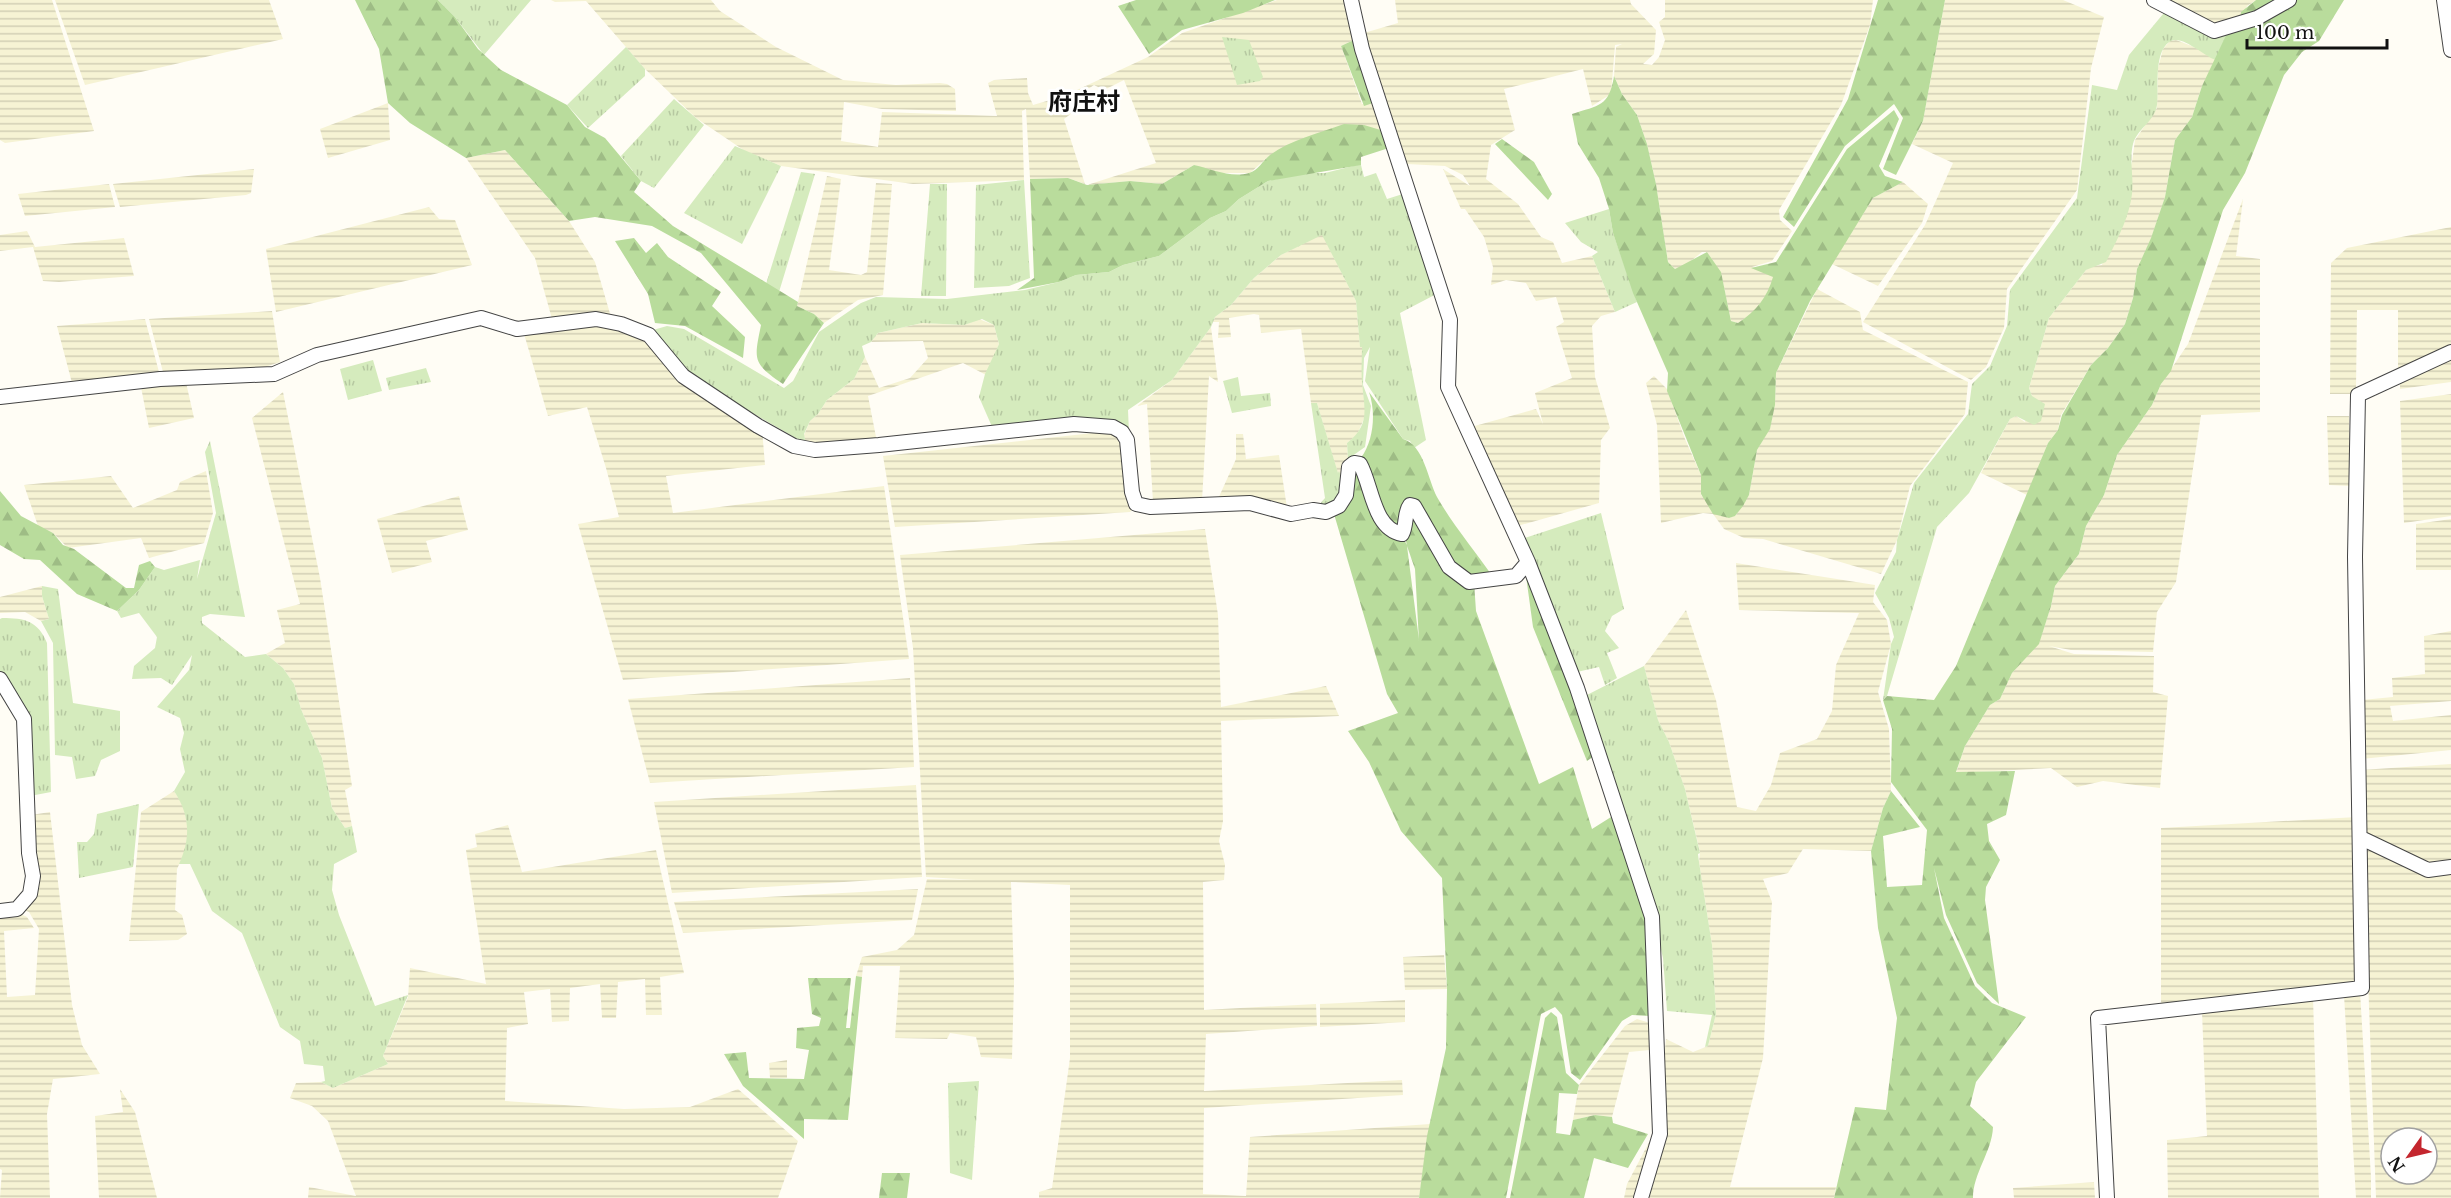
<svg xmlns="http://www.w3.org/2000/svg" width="2451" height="1198" viewBox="0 0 2451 1198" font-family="'Libre Baskerville','Noto Sans SC',serif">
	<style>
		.farmland { fill: url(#farmland-rules); fill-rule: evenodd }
		.grass { fill: url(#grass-tufts) }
		.forest { fill: url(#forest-firs); fill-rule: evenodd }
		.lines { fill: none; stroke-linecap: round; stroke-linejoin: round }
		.minor-casing { stroke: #444; stroke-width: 16 }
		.minor { stroke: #fff; stroke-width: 14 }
		.labels { text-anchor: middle; stroke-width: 6; stroke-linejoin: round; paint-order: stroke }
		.quarter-label { font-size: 24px; font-weight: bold; fill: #111; stroke: #fff }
	</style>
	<defs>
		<pattern id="farmland-rules" width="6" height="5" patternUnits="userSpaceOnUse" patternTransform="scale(1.5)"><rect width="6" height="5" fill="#f6f3d4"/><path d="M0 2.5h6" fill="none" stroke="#d2cfb5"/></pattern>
		<pattern id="grass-tufts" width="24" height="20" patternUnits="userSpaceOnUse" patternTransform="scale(1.5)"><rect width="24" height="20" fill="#d5ebbd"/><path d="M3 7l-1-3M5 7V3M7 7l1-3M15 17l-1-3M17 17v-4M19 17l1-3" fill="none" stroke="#b6c8a1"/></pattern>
		<pattern id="forest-firs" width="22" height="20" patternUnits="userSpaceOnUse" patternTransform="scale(1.5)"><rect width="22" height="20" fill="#b9dc9c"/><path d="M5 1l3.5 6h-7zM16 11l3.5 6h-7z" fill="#9ebc85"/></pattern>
	</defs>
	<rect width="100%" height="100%" fill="#fffdf5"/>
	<path class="farmland" d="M 0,0 L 52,0 L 94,131 L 5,143 L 0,140 Z
		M 55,0 L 269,0 L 283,39 L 85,85 Z
		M 551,0 L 711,0 L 720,11 L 776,47 L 843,80 L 896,85 L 940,83 L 947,84 L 955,89 L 956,111 L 882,109 L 844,102 L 841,141 L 878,147 L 882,112 L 997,116 L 988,83 L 994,80 L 1027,78 L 1028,93 L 1033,105 L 1064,96 L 1148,57 L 1182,33 L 1277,0 L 1351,0 L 1360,37 L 1341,46 L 1362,104 L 1382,100 L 1394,141 L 1269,156 L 1250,173 L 1217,173 L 1194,165 L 1162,184 L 1130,181 L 1087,185 L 1156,163 L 1124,80 L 1104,90 L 1094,85 L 1069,102 L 1072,113 L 1064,119 L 1085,184 L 1068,178 L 1030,179 L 1026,109 L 1022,111 L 1024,180 L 913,184 L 781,166 L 745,151 L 696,118 L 645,69 L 586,1 L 555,2 Z
		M 1395,0 L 1630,0 L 1631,4 L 1656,30 L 1654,54 L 1643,64 L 1652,65 L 1659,57 L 1665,40 L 1659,22 L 1665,17 L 1665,0 L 1873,0 L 1870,25 L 1841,105 L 1779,210 L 1780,220 L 1792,231 L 1772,261 L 1752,267 L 1774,277 L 1769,290 L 1756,311 L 1738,323 L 1731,321 L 1721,273 L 1707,252 L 1702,252 L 1686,265 L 1675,269 L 1668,262 L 1656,184 L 1647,144 L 1637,115 L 1622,94 L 1614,76 L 1616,47 L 1622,44 L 1615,45 L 1611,94 L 1592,106 L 1583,69 L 1504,89 L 1515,130 L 1491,145 L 1486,179 L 1518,204 L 1541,237 L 1553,242 L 1562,263 L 1592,256 L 1615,312 L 1601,316 L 1592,326 L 1595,377 L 1610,428 L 1601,440 L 1599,503 L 1514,527 L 1471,427 L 1536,409 L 1543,424 L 1535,393 L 1572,378 L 1556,327 L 1564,322 L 1556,297 L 1536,301 L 1526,283 L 1506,280 L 1491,285 L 1493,267 L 1484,237 L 1465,209 L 1461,209 L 1443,169 L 1470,186 L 1463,175 L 1445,166 L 1407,164 L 1364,33 L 1398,23 Z
		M 1945,0 L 2063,0 L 2104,17 L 2091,68 L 2077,190 L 2007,289 L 2004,328 L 1986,367 L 1971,380 L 1863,322 L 1925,225 L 1953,163 L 1912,144 L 1923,121 Z
		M 2155,0 L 2256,0 L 2247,6 L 2240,20 L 2204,26 Z
		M 2176,40 L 2197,48 L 2216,60 L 2202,86 L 2192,117 L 2175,140 L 2165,197 L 2151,239 L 2137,269 L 2133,298 L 2125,324 L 2108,348 L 2091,365 L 2061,415 L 2058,430 L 2048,443 L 2027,495 L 1981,473 L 2010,419 L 2016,416 L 2025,422 L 2032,396 L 2029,388 L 2049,318 L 2086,270 L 2093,266 L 2102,265 L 2132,162 L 2135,140 L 2157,108 L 2158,68 L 2163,49 L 2170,41 Z
		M 388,103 L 390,140 L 328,158 L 320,129 Z
		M 505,150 L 569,221 L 595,262 L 611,317 L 552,319 L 535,258 L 466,158 Z
		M 254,169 L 251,193 L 246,195 L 120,207 L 113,184 Z
		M 827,176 L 841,179 L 829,270 L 861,275 L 867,272 L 876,183 L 892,184 L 883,295 L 858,300 L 824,323 L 814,314 L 797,306 Z
		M 1903,182 L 1928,204 L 1922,223 L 1878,286 L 1832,264 L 1873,198 Z
		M 109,184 L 115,207 L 25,216 L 18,194 Z
		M 2243,199 L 2236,256 L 2260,259 L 2260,412 L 2201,415 L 2176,582 L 2157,612 L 2153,652 L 2071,650 L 2049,646 L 2074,654 L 2154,656 L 2153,692 L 2168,696 L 2160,788 L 2103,781 L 2077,787 L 2051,768 L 1956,773 L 1965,746 L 1990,705 L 2000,699 L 2012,673 L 2039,643 L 2051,606 L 2055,586 L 2079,554 L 2086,526 L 2104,495 L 2117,455 L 2152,405 L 2161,384 L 2188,344 Z
		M 429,207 L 439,219 L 455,220 L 472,265 L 276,312 L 266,249 Z
		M 2451,227 L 2451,348 L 2398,373 L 2398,310 L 2357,310 L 2356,388 L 2350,394 L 2330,394 L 2331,263 L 2347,248 Z
		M 27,231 L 35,247 L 124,238 L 134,276 L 59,282 L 43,281 L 33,247 L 0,251 L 0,235 Z
		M 1322,234 L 1356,301 L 1360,346 L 1362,347 L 1362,381 L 1366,414 L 1357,435 L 1347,443 L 1348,459 L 1344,480 L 1338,474 L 1317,403 L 1311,403 L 1301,329 L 1261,333 L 1259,315 L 1254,314 L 1229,318 L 1231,337 L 1218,338 L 1219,322 L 1213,322 L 1215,317 L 1231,305 L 1254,278 L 1281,255 Z
		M 1817,289 L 1860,312 L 1863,330 L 1968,382 L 1965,414 L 1910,486 L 1897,540 L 1881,574 L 1763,539 L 1744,538 L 1724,529 L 1713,514 L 1703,513 L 1661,523 L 1657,425 L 1646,383 L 1654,376 L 1667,389 L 1685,439 L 1701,475 L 1701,495 L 1729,518 L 1736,515 L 1749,495 L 1757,450 L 1770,428 L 1775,404 L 1776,373 Z
		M 272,311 L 280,362 L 259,369 L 163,372 L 149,319 Z
		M 145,319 L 159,372 L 72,383 L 57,326 Z
		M 589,319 L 645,331 L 762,429 L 765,465 L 666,476 L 673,513 L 884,486 L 909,659 L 623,680 L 578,524 L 619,517 L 606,468 L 587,407 L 548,416 L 522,327 Z
		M 979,319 L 994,325 L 999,344 L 986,375 L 963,363 L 868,396 L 877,442 L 806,444 L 804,435 L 810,421 L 818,414 L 827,400 L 854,379 L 865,357 L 879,388 L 910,378 L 928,358 L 923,341 L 871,342 L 878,333 L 922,323 L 964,325 Z
		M 1211,327 L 1218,382 L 1209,376 L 1202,501 L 1153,502 L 1147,404 L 1137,406 L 1172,380 Z
		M 2451,354 L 2451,382 L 2400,389 L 2400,378 Z
		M 185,378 L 194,418 L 149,428 L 140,382 Z
		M 283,392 L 320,578 L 352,786 L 345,790 L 352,826 L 345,828 L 332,808 L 322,758 L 301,709 L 294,684 L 283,668 L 266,654 L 285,643 L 277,610 L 300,604 L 252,418 Z
		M 2451,394 L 2451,516 L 2404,523 L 2400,401 Z
		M 2327,416 L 2349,416 L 2350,486 L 2329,485 Z
		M 1111,431 L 1124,435 L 1135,507 L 1130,512 L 895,527 L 883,456 Z
		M 1236,434 L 1243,434 L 1246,459 L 1279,455 L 1287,508 L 1259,498 L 1218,499 L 1236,459 Z
		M 206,471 L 213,513 L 204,543 L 149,558 L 141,538 L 68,548 L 53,533 L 38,526 L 24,485 L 111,476 L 133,508 L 177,490 L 180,482 Z
		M 459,496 L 468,530 L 426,541 L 432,562 L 392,573 L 377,519 Z
		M 2451,519 L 2451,570 L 2416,570 L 2416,524 Z
		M 1205,529 L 1218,615 L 1221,707 L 1326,686 L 1339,716 L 1221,721 L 1223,821 L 1219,841 L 1225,865 L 1224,880 L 1203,882 L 1204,1010 L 1316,1004 L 1317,1026 L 1206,1034 L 1204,1091 L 1402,1080 L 1403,1095 L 1204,1108 L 1203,1194 L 1246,1196 L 1250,1137 L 1430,1124 L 1419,1198 L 1039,1198 L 1039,1192 L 1052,1188 L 1070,1058 L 1070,885 L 1011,882 L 1014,982 L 1012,1059 L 981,1057 L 976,1037 L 950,1033 L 947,1039 L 895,1038 L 900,966 L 863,966 L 862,977 L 856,976 L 862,957 L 897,950 L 914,935 L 927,879 L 976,880 L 926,877 L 913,648 L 900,555 Z
		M 1736,563 L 1875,585 L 1873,602 L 1887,620 L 1891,644 L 1878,692 L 1889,729 L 1891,791 L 1883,808 L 1871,851 L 1803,849 L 1788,873 L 1763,879 L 1772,902 L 1763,1058 L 1730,1187 L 1836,1187 L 1834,1198 L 1624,1198 L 1627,1184 L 1657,1127 L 1666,1039 L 1693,1052 L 1708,1046 L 1716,1014 L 1712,945 L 1699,862 L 1700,852 L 1685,789 L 1669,742 L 1658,720 L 1644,666 L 1686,610 L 1716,700 L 1737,807 L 1756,811 L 1771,785 L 1780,753 L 1817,739 L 1832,711 L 1836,665 L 1859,613 L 1739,610 Z
		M 42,586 L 42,596 L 49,619 L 41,621 L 25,612 L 0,613 L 0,597 Z
		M 2451,631 L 2451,701 L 2390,706 L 2393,721 L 2451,715 L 2451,750 L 2361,759 L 2362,700 L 2393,697 L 2392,678 L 2425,674 L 2424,636 Z
		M 910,678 L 914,767 L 650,783 L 628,699 Z
		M 2451,764 L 2451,865 L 2427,868 L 2363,838 L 2361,770 Z
		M 916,785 L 922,877 L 672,893 L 654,802 Z
		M 174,791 L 183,805 L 189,831 L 184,854 L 177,869 L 175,910 L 182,915 L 187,934 L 178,940 L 129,941 L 141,812 Z
		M 50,812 L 72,1005 L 82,1045 L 100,1074 L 53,1079 L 47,1114 L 50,1198 L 0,1198 L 2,1170 L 0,1169 L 0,911 L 13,910 L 27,917 L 34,928 L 4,931 L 7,997 L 35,995 L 39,929 L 29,912 L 16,907 L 35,891 L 31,815 Z
		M 2357,817 L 2359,984 L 2161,1012 L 2161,828 Z
		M 508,825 L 522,872 L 656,850 L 684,973 L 660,977 L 662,1015 L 646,1015 L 645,979 L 618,982 L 616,1018 L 602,1018 L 600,984 L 570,988 L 569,1021 L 552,1022 L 550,989 L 524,992 L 528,1024 L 507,1028 L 505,1101 L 624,1109 L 690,1107 L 738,1089 L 798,1141 L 778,1198 L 308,1198 L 309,1187 L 356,1196 L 328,1121 L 312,1106 L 290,1098 L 296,1083 L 321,1082 L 333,1088 L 388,1064 L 383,1056 L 408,997 L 410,968 L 486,984 L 466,850 L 477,847 L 475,834 Z
		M 2363,841 L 2426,871 L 2451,868 L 2451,1198 L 2376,1198 ZM 2391,1138 L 2427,1138 L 2427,1174 L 2391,1174 Z
		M 918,889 L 912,920 L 683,933 L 674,902 Z
		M 1444,955 L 1447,989 L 1405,990 L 1403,957 Z
		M 2360,991 L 2371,1177 L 2371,1198 L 2356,1198 L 2344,995 Z
		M 2313,997 L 2319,1198 L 2168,1198 L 2167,1140 L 2207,1136 L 2202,1012 Z
		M 1405,1000 L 1405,1022 L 1320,1027 L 1320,1004 Z
		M 1637,1019 L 1650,1023 L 1660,1049 L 1629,1052 L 1612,1117 L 1595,1115 L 1573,1120 L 1579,1085 L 1625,1026 Z
		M 787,1060 L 787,1078 L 770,1078 L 769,1063 Z
		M 120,1089 L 135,1112 L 157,1198 L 99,1198 L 95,1116 L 123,1112 Z
		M 2094,1182 L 2095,1198 L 2014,1198 L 2013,1188 Z"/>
	<path class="grass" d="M 438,0 L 531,0 L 484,55 L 455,17 Z
		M 2168,8 L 2202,29 L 2229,29 L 2216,60 C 2205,57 2183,35 2171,41 C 2153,50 2159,89 2157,105 C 2155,121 2137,129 2133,144 C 2129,160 2134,177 2132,194 C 2129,218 2117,240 2106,262 L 2086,270 L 2049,318 L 2029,388 L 2032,396 L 2045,404 L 2041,421 L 2034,425 L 2016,416 L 2010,419 L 1969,493 L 1937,527 L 1887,696 L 1883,700 L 1891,644 L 1894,637 L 1889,618 L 1875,593 L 1896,552 L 1897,540 L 1914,483 L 1968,414 L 1972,384 L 1990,366 L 2007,326 L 2010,290 L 2077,198 L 2092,85 L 2117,90 L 2129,55 Z
		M 1222,37 L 1249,40 L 1263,77 L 1260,81 L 1237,85 Z
		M 626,47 L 645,69 L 645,76 L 588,128 L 567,105 Z
		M 674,99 L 704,125 L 654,188 L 641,181 L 621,156 Z
		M 735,146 L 781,166 L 742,244 L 684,213 Z
		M 1357,165 L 1361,165 L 1364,177 L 1376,173 L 1387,199 L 1409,192 L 1446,289 L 1400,313 L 1426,440 L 1414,448 L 1410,441 L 1403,439 L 1365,381 L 1370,347 L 1364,358 L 1363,385 L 1371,406 L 1365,447 L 1348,459 L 1347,443 C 1371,425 1364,408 1362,382 C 1361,370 1362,359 1362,347 L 1360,347 L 1356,301 L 1322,235 L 1281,255 L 1254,278 L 1231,305 L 1215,317 L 1211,327 L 1172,380 L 1128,410 L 1129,433 L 1064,419 L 993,429 L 979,397 L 985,374 L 999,344 L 994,325 L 982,319 L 964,325 L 922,323 L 878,333 L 871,342 L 862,346 L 865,357 L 854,379 L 827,400 L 818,414 L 810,421 L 804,434 L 806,444 L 683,373 L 653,330 L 667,326 L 684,329 L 784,388 L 793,381 L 819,332 L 861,303 L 876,297 L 947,299 L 1025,290 L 1059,282 L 1076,275 L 1109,272 L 1123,265 L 1159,256 L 1210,218 L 1226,211 L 1239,199 L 1268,181 L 1306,173 L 1325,173 Z
		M 801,172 L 815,174 L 779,292 L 766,284 Z
		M 1024,180 L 1030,278 L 1009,286 L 974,288 L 976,185 Z
		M 930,184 L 947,184 L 946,296 L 921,296 Z
		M 1609,209 L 1613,233 L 1637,302 L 1615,312 L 1592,256 L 1598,252 L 1581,242 L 1565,223 Z
		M 373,360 L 382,391 L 348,400 L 340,369 Z
		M 426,368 L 431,382 L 389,390 L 386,378 Z
		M 1238,377 L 1241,396 L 1270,393 L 1271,406 L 1232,413 L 1223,381 Z
		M 1311,403 L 1317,403 L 1338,473 L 1339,471 L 1342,479 L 1343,497 L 1330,509 L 1318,506 L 1325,498 Z
		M 210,441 L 245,617 L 210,614 L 202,617 L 202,623 L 245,657 L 266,654 L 283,668 L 294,684 L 301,709 L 322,758 L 332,808 L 345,828 L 352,826 L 357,852 L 334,864 L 332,890 L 339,915 L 375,1006 L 408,995 L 383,1056 L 388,1064 L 333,1088 L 321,1082 L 325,1081 L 323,1066 L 304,1064 L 300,1041 L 280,1027 L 242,933 L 212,911 L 190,864 L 179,864 C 191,838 190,815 174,791 L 185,772 L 180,749 L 184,733 L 180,718 L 157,707 L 189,670 L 192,655 L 172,685 L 161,678 L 132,679 L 134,666 L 155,648 L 157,637 L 139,613 L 121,618 L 117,611 L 139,590 L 155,567 L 164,570 L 200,560 L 197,579 L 216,513 L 205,452 Z
		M 1601,513 L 1624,609 L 1612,616 L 1605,631 L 1619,648 L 1607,653 L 1617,678 L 1605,685 L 1599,667 L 1568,674 L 1519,540 Z
		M 42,586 L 58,589 L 73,703 L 120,711 L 120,751 L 101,760 L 95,776 L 76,779 L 72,757 L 55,755 L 53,643 L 41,621 L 49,619 L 42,596 Z
		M 2,618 C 25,618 38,621 47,643 L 51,792 L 30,796 L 26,708 L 5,683 L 0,674 L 0,619 Z
		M 1644,666 L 1658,720 L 1669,742 L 1685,789 L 1700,853 L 1698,854 L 1699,862 L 1712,945 L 1716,1014 L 1708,1046 L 1705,1047 L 1712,1015 L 1667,1011 L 1663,958 L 1639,858 L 1579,699 Z
		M 139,804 L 133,867 L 79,878 L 77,842 L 87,842 L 94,834 L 97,814 Z
		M 979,1081 L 972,1180 L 950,1173 L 948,1083 Z"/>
	<path class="forest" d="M 355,0 L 438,0 L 455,17 L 478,49 L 501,70 L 567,105 L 585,127 L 605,138 L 641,181 L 634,192 L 673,226 L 798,302 L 797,306 L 814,314 L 824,323 L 783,384 C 752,363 754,360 761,325 L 701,253 L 652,226 L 595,217 L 569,221 L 505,150 L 466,158 L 410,123 L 388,103 L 379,49 Z
		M 1136,0 L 1275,0 L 1243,13 L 1182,30 L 1149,54 L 1118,6 Z
		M 1878,0 L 1945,0 L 1923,121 L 1896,175 L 1883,169 L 1903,118 L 1894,104 L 1845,146 L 1794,227 L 1783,217 L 1848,99 Z
		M 2256,0 L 2283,0 L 2240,20 L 2241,12 Z
		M 2291,0 L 2344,0 L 2319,41 L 2302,52 L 2284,75 L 2245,173 L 2223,210 L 2171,371 L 2161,384 L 2152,405 L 2117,455 L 2104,495 L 2086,526 L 2079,554 L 2055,586 L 2051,606 L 2039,644 L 2012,673 L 2000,699 L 1990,705 L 1965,746 L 1956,772 L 2015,771 L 2006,815 L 1987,824 L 1989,841 L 2000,860 L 1986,887 L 1985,900 L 1999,1004 L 1977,983 L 1946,915 L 1934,868 L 1944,918 L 1975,986 L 1992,1003 L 2026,1017 L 1976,1082 L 1970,1106 L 1993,1127 C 1992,1152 1973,1173 1973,1198 L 1834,1198 L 1855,1107 L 1886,1110 L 1897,1018 L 1878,928 L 1871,851 L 1883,808 L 1891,791 L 1920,827 L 1883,836 L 1887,887 L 1922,885 L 1927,830 L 1891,782 L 1892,729 L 1883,700 L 1887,696 L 1934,700 L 1956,666 L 2030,486 L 2048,443 L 2058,430 L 2062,415 L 2091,365 L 2108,348 L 2125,324 L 2133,298 L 2137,269 L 2151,238 L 2165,197 L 2175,140 L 2192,117 L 2202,86 L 2229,29 Z
		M 1360,37 L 1382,100 L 1364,106 L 1341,46 Z
		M 1614,76 L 1622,94 L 1637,115 L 1647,144 L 1656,184 L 1668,262 L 1675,269 L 1707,252 L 1721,272 L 1731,321 L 1738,323 C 1756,311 1767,298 1773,277 L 1751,268 L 1776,262 L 1847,149 L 1894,110 L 1899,119 L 1879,166 L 1885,176 L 1903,182 L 1873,198 L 1810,301 L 1776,373 L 1775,405 L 1770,429 L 1757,450 L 1749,495 L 1743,506 L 1735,516 L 1729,518 L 1713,514 L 1701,494 L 1701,475 L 1667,391 L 1668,373 L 1633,293 L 1613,233 L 1609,209 L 1599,178 L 1578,144 L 1572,114 C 1599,105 1609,107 1614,76 Z
		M 1344,124 L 1364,125 L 1387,132 L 1395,146 L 1361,157 L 1361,165 L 1268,181 L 1239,199 L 1226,211 L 1210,218 L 1159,256 L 1123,265 L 1109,272 L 1076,275 L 1059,282 L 1017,290 L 1034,278 L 1030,179 L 1068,178 L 1087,185 L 1130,181 L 1162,184 L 1194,165 C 1212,169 1230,178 1249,173 C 1258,171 1263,160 1270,155 C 1290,140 1320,133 1344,124 Z
		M 1502,139 L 1534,162 L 1552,194 L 1548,200 L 1495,144 Z
		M 634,238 L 646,253 L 657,243 L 668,257 L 721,292 L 712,306 L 745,337 L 743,358 L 685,326 L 655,323 L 648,294 L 615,241 Z
		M 1369,392 L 1403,439 C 1424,445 1428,480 1437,497 C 1453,525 1475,551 1493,577 L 1467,578 L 1455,570 L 1414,501 L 1400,530 L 1388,523 L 1361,458 C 1374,440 1376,412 1369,392 Z
		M 1352,461 L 1376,514 L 1401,534 L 1407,545 L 1404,534 L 1410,504 L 1452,573 L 1474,582 L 1476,611 L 1539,784 L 1573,767 L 1592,829 L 1619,812 L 1658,958 L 1650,1016 L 1632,1015 L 1622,1021 L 1580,1080 L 1571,1073 L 1562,1015 L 1555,1007 L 1541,1014 L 1506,1198 L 1419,1198 L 1427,1136 L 1446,1048 L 1447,989 L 1442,878 L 1401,831 L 1369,762 L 1348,731 L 1398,713 L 1387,694 L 1334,514 ZM 1407,546 L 1415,569 L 1419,641 L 1419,640 Z
		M 0,491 L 21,516 L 53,533 L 63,545 L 74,549 L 126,588 L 134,588 L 139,565 L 150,561 L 155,567 L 139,590 L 117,611 L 77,594 L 40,560 L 24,559 L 0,545 Z
		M 1526,576 L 1597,754 L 1587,761 L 1533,627 Z
		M 856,976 L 862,977 L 848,1120 L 804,1119 L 804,1139 L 743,1086 L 724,1054 L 746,1052 L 749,1078 L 804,1079 L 809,1050 L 796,1048 L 797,1028 L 819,1026 L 821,1018 L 812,1014 L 808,978 L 851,978 L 846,1028 L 850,1028 Z
		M 1551,1012 L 1557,1017 L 1566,1073 L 1579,1085 L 1577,1094 L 1559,1093 L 1556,1133 L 1570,1135 L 1573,1120 L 1595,1115 L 1612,1117 L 1613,1123 L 1648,1134 L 1628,1168 L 1594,1158 L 1584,1198 L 1510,1198 L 1545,1018 Z
		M 882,1173 L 910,1173 L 907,1198 L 879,1198 Z"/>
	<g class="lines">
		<g class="minor-casing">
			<path id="minor" d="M 1351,0 L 1362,49 L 1450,320 L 1448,387 L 1528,562 L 1577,688 L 1652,917 L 1660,1134 L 1641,1198
				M 2154,0 L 2214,31 L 2257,18 L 2289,0
				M 2444,0 L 2451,50
				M 0,397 L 160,379 L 274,374 L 317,355 L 481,318 L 517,329 L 596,319 L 621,324 L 649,335 L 683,376 L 758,426 L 794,446 L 815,450 L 879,445 L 1074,424 L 1113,427 L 1122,432 L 1127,440 L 1132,492 L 1136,504 L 1150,507 L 1250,503 L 1291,514 L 1313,510 L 1326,512 L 1339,506 L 1346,495 L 1349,467 L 1354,463 L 1360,464 C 1372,485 1373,529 1402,534 C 1407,525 1404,513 1410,505 L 1414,506 L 1449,567 L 1469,582 L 1516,576 L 1528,562
				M 0,679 L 24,719 L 29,853 L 33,876 L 30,894 L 17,909 L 0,911
				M 2361,838 L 2428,870 L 2451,867
				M 2107,1198 L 2098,1018 L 2362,988 L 2355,557 L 2358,395 L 2451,352"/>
		</g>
		<use href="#minor" class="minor"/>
	</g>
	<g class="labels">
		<g class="quarter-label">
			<text x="1084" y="110">府庄村</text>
		</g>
	</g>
	<g transform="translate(2409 1156) rotate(236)"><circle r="28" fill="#ffffff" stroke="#a0a0a0" stroke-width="1.5"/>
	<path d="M0-4.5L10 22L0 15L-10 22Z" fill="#c4262e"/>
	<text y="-9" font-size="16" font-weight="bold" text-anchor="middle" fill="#111111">N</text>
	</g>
	<path d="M2247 39v9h140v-9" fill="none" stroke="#111111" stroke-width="3"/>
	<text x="2256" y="39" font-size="18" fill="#111111" stroke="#ffffff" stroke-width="4.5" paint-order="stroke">100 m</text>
</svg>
